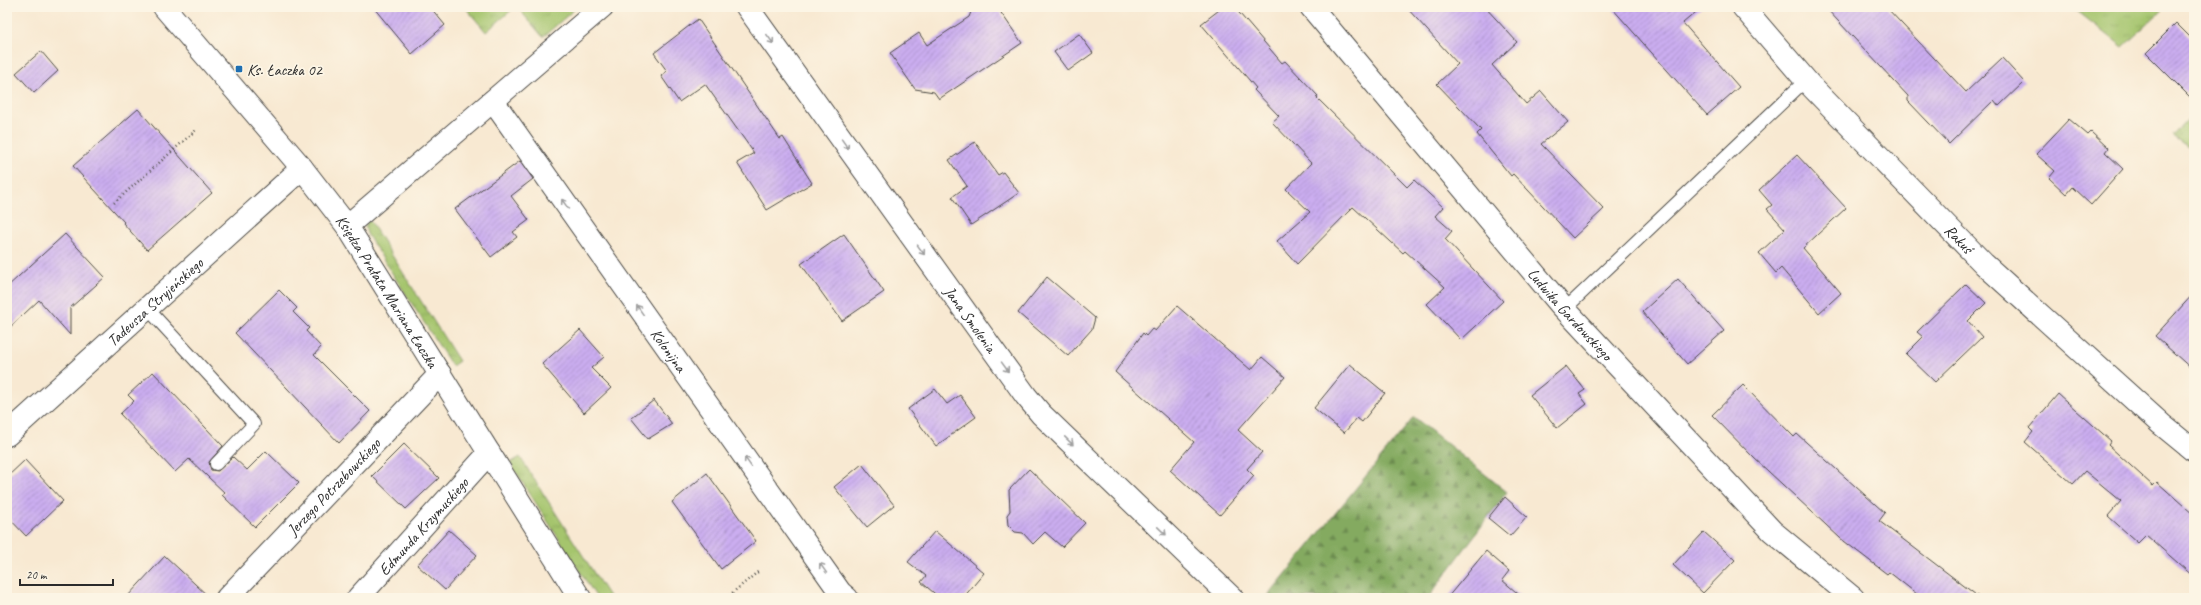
<svg xmlns="http://www.w3.org/2000/svg" width="2201" height="605" viewBox="0 0 2201 605" font-family="Caveat,sans-serif">
	<style>
		.grass { fill: url(#grass-tufts); stroke: #68784c }
		.forest { fill: url(#forest-firs); stroke: #586a46 }
		.building { fill: url(#building-hatch) }
		.lines { fill: none; stroke-linecap: round; stroke-linejoin: round }
		.lane-casing { stroke: #4a4844; stroke-width: 14 }
		.street-casing { stroke: #4a4844; stroke-width: 24 }
		.path { stroke: #4a4844; stroke-width: 2.5; stroke-dasharray: 1 3; stroke-linecap: butt }
		.lane { stroke: #fff; stroke-width: 12 }
		.street { stroke: #fff; stroke-width: 22 }
		.oneway { stroke: #a0a0a0 }
		.poi-dot { fill: #1f6fb2; stroke: #fcf5e5; stroke-width: 1.5 }
		.labels { text-anchor: middle; stroke-width: 3.5; stroke-linejoin: round; paint-order: stroke }
		.poi-label { font-size: 16px; fill: #2b2b2b; stroke: #fcf5e5; text-anchor: start }
		.street-label { font-size: 16px; fill: #2b2b2b; stroke: #fcf5e5 }
	</style>
	<defs>
		<pattern id="grass-tufts" width="24" height="20" patternUnits="userSpaceOnUse"><rect width="24" height="20" fill="#a5c56d"/><path d="M3 7l-1-3M5 7V3M7 7l1-3M15 17l-1-3M17 17v-4M19 17l1-3" fill="none" stroke="#8ea95f"/></pattern>
		<pattern id="forest-firs" width="22" height="20" patternUnits="userSpaceOnUse"><rect width="22" height="20" fill="#84aa60"/><path d="M5 1l3.5 6h-7zM16 11l3.5 6h-7z" fill="#6c8b4f"/></pattern>
		<pattern id="building-hatch" width="6" height="6" patternUnits="userSpaceOnUse"><rect width="6" height="6" fill="#cbadf0"/><path d="M-1 1l2-2M0 6l6-6M5 7l2-2" fill="none" stroke="#a58dc3"/></pattern>
	</defs>
	<rect width="100%" height="100%" fill="#fcf5e5"/>
	<filter id="ink" filterUnits="userSpaceOnUse"><feTurbulence type="fractalNoise" baseFrequency=".025" numOctaves="2"/><feDisplacementMap in="SourceGraphic" scale="8" xChannelSelector="R" yChannelSelector="G"/><feConvolveMatrix kernelMatrix="1 2 1 2 8 2 1 2 1" color-interpolation-filters="sRGB"/></filter>
	<filter id="wash" filterUnits="userSpaceOnUse"><feTurbulence type="fractalNoise" baseFrequency=".012" numOctaves="4" result="noise"/><feDisplacementMap in="SourceGraphic" scale="16" xChannelSelector="R" yChannelSelector="G"/><feGaussianBlur stdDeviation="0.9" result="paint"/><feColorMatrix in="noise" values="0 0 0 0 0 0 0 0 0 0 0 0 0 0 0 0 0 1.4 0 .05"/><feComposite in="paint" operator="in"/></filter>
	<g filter="url(#wash)">
		<rect width="100%" height="100%" fill="#f8e9d2"/>
		<path class="grass" d="M 465,7 L 515,7 L 486,32 Z
			M 517,7 L 577,7 L 543,37 Z
			M 2072,7 L 2165,7 L 2123,47 Z
			M 2194,113 L 2194,151 L 2172,136 Z
			M 369,219 L 459,361 L 452,366 L 367,234 L 365,226 Z
			M 520,457 L 610,598 L 597,598 L 510,463 Z"/>
		<path class="forest" d="M 1414,417 L 1507,492 L 1428,598 L 1266,598 Z"/>
		<g id="blocks">
			<path class="building" d="M 373,7 L 430,7 L 445,25 L 412,54 Z
				M 973,7 L 997,7 L 1022,43 L 939,99 L 934,92 L 915,89 L 890,53 L 919,33 L 927,45 L 969,17 Z
				M 1223,7 L 1234,7 L 1282,63 L 1285,61 L 1318,96 L 1316,97 L 1407,187 L 1414,180 L 1443,207 L 1435,216 L 1452,231 L 1445,239 L 1503,301 L 1461,340 L 1427,304 L 1445,287 L 1405,251 L 1403,253 L 1353,207 L 1297,264 L 1277,241 L 1310,212 L 1286,189 L 1311,163 L 1272,122 L 1279,116 L 1254,90 L 1256,88 L 1201,24 Z
				M 1406,7 L 1485,7 L 1517,42 L 1492,65 L 1526,104 L 1541,91 L 1568,122 L 1541,144 L 1604,209 L 1573,238 L 1513,174 L 1511,176 L 1477,134 L 1481,130 L 1437,84 L 1458,64 Z
				M 1611,7 L 1702,7 L 1683,23 L 1739,87 L 1707,115 Z
				M 1825,7 L 1886,7 L 1966,92 L 2002,58 L 2024,82 L 1999,106 L 1994,100 L 1949,144 L 1908,101 L 1908,96 Z
				M 698,19 L 780,139 L 783,137 L 812,183 L 767,210 L 737,163 L 754,153 L 705,84 L 679,102 L 661,76 L 667,71 L 654,53 Z
				M 2176,23 L 2194,41 L 2194,101 L 2146,53 Z
				M 1079,34 L 1093,53 L 1068,71 L 1054,52 Z
				M 41,51 L 58,71 L 34,93 L 16,73 Z
				M 138,109 L 212,193 L 147,250 L 123,223 L 124,222 L 73,166 Z
				M 2069,119 L 2088,135 L 2091,132 L 2108,148 L 2105,152 L 2123,169 L 2091,205 L 2072,187 L 2066,194 L 2049,178 L 2055,171 L 2036,154 Z
				M 975,142 L 998,175 L 1003,172 L 1019,193 L 971,225 L 952,197 L 967,186 L 949,160 Z
				M 1797,155 L 1846,208 L 1803,248 L 1841,293 L 1819,313 L 1781,268 L 1776,273 L 1759,253 L 1785,229 L 1767,209 L 1772,205 L 1759,190 Z
				M 520,161 L 533,179 L 511,196 L 529,220 L 513,232 L 517,237 L 491,257 L 455,209 Z
				M 65,234 L 105,277 L 70,308 L 70,335 L 39,300 L 7,330 L 7,287 Z
				M 844,234 L 884,292 L 842,321 L 801,264 Z
				M 1047,277 L 1095,318 L 1092,329 L 1068,356 L 1018,313 Z
				M 1678,279 L 1724,331 L 1687,364 L 1642,312 Z
				M 1966,284 L 1986,303 L 1968,321 L 1982,337 L 1935,382 L 1906,354 L 1923,337 L 1917,332 Z
				M 279,290 L 297,308 L 293,312 L 309,328 L 306,331 L 321,347 L 314,355 L 370,411 L 339,443 L 235,333 Z
				M 2194,293 L 2194,371 L 2155,336 Z
				M 1177,306 L 1251,370 L 1262,357 L 1285,377 L 1238,430 L 1262,452 L 1247,469 L 1254,476 L 1220,515 L 1170,470 L 1194,442 L 1115,372 L 1143,333 L 1146,336 L 1152,329 L 1155,331 Z
				M 580,330 L 604,357 L 591,368 L 611,388 L 584,413 L 542,364 Z
				M 1350,364 L 1385,393 L 1362,422 L 1357,418 L 1344,433 L 1314,408 Z
				M 1566,366 L 1585,390 L 1579,394 L 1587,404 L 1557,428 L 1530,395 Z
				M 153,372 L 223,446 L 209,462 L 211,470 L 218,471 L 233,457 L 247,470 L 266,451 L 299,483 L 255,527 L 222,495 L 225,493 L 189,459 L 175,472 L 120,414 L 134,401 L 128,395 Z
				M 1743,385 L 1794,437 L 1797,434 L 1885,513 L 1879,521 L 1980,598 L 1922,598 L 1889,572 L 1887,574 L 1840,538 L 1754,458 L 1712,415 Z
				M 935,389 L 947,404 L 960,395 L 976,417 L 936,446 L 908,409 Z
				M 2058,394 L 2111,441 L 2108,445 L 2153,486 L 2157,482 L 2194,515 L 2194,577 L 2146,535 L 2138,543 L 2108,516 L 2121,501 L 2085,471 L 2073,484 L 2025,442 L 2033,432 L 2029,428 Z
				M 654,400 L 672,424 L 648,439 L 631,418 Z
				M 404,444 L 439,478 L 406,509 L 372,476 Z
				M 25,460 L 63,501 L 26,536 L 7,516 L 7,477 Z
				M 862,464 L 894,505 L 867,527 L 834,487 Z
				M 1029,469 L 1085,523 L 1062,547 L 1045,532 L 1033,544 L 1023,533 L 1015,532 L 1008,525 L 1007,515 L 1010,511 L 1009,490 Z
				M 707,473 L 756,541 L 721,569 L 672,502 Z
				M 1505,497 L 1527,517 L 1510,536 L 1488,518 Z
				M 449,530 L 477,555 L 445,590 L 417,565 Z
				M 935,531 L 984,573 L 963,598 L 940,598 L 921,582 L 926,576 L 908,562 Z
				M 1704,532 L 1735,560 L 1703,593 L 1673,565 Z
				M 1486,551 L 1509,571 L 1502,580 L 1523,598 L 1447,598 Z
				M 165,556 L 210,598 L 126,598 Z"/>
		</g>
	</g>
	<g filter="url(#ink)">
		<use href="#blocks" fill-opacity="0" stroke="#4a4844" stroke-width="1"/>
		<g class="lines">
			<g class="lane-casing">
				<path id="lane" d="M 147,308 L 254,424 L 216,464
					M 1565,309 L 1806,80"/>
			</g>
			<g class="street-casing">
				<g id="street">
					<path id="s1" d="M 164,7 L 302,168 L 347,226 L 580,598"/>
					<path id="s2" d="M 747,7 L 1026,396 L 1041,414 L 1232,598"/>
					<path id="s3" d="M 1311,7 L 1560,304 L 1772,531 L 1853,598"/>
					<path id="s4" d="M 1743,7 L 1810,85 L 1984,264 L 2161,424 L 2194,451"/>
					<path id="s5" d="M 493,101 L 840,592 L 847,598"/>
					<path d="M 347,226 L 602,7"/>
					<path id="s6" d="M 7,435 L 302,168"/>
					<path id="s7" d="M 227,598 L 440,374"/>
					<path id="s8" d="M 358,598 L 489,453"/>
				</g>
			</g>
			<path class="path" d="M 114,203 L 196,130
				M 726,598 L 759,571"/>
			<use href="#lane" class="lane"/>
			<use href="#street" class="street"/>
		</g>
		<defs><path id="oneway-shaft" d="M-6 0H5M1.5-3L5.5 0L1.5 3" fill="none" stroke-width="1.6" stroke-linecap="round" stroke-linejoin="round"/></defs>
		<g class="oneway">
			<use href="#oneway-shaft" transform="translate(770 39) rotate(54)"/>
			<use href="#oneway-shaft" transform="translate(845 144) rotate(55)"/>
			<use href="#oneway-shaft" transform="translate(565 204) rotate(-125)"/>
			<use href="#oneway-shaft" transform="translate(921 250) rotate(54)"/>
			<use href="#oneway-shaft" transform="translate(640 310) rotate(-125)"/>
			<use href="#oneway-shaft" transform="translate(1005 367) rotate(54)"/>
			<use href="#oneway-shaft" transform="translate(1069 441) rotate(44)"/>
			<use href="#oneway-shaft" transform="translate(748 462) rotate(-125)"/>
			<use href="#oneway-shaft" transform="translate(1162 531) rotate(44)"/>
			<use href="#oneway-shaft" transform="translate(823 568) rotate(-125)"/>
		</g>
	</g>
	<rect class="poi-dot" x="235" y="65" width="8" height="8" rx="2"/>
	<g class="labels">
		<g class="poi-label">
			<text x="247" y="75">Ks. Łaczka 02</text>
		</g>
		<g class="street-label">
			<text dy="6" stroke="none"><textPath href="#s4" startOffset="317">Rakuś</textPath></text>
			<text dy="6" stroke="none"><textPath href="#s1" startOffset="362">Księdza Prałata Mariana Łaczka</textPath></text>
			<text dy="6" stroke="none"><textPath href="#s6" startOffset="199">Tadeusza Stryjeńskiego</textPath></text>
			<text dy="6" stroke="none"><textPath href="#s3" startOffset="402">Ludwika Gardowskiego</textPath></text>
			<text dy="6" stroke="none"><textPath href="#s2" startOffset="384">Jana Smolenia</textPath></text>
			<text dy="6" stroke="none"><textPath href="#s5" startOffset="305">Kolonijna</textPath></text>
			<text dy="6" stroke="none"><textPath href="#s7" startOffset="154">Jerzego Potrzebowskiego</textPath></text>
			<text dy="6" stroke="none"><textPath href="#s8" startOffset="97">Edmunda Krzymuskiego</textPath></text>
		</g>
	</g>
	<rect width="2201" height="605" fill="none" stroke="#fcf5e5" stroke-width="24"/>
	<path d="M20 579v6h93v-6" fill="none" stroke="#2b2b2b" stroke-width="2"/>
	<text x="26" y="579" font-size="12" fill="#2b2b2b" stroke="#fcf5e5" stroke-width="3" paint-order="stroke">20 m</text>
</svg>
